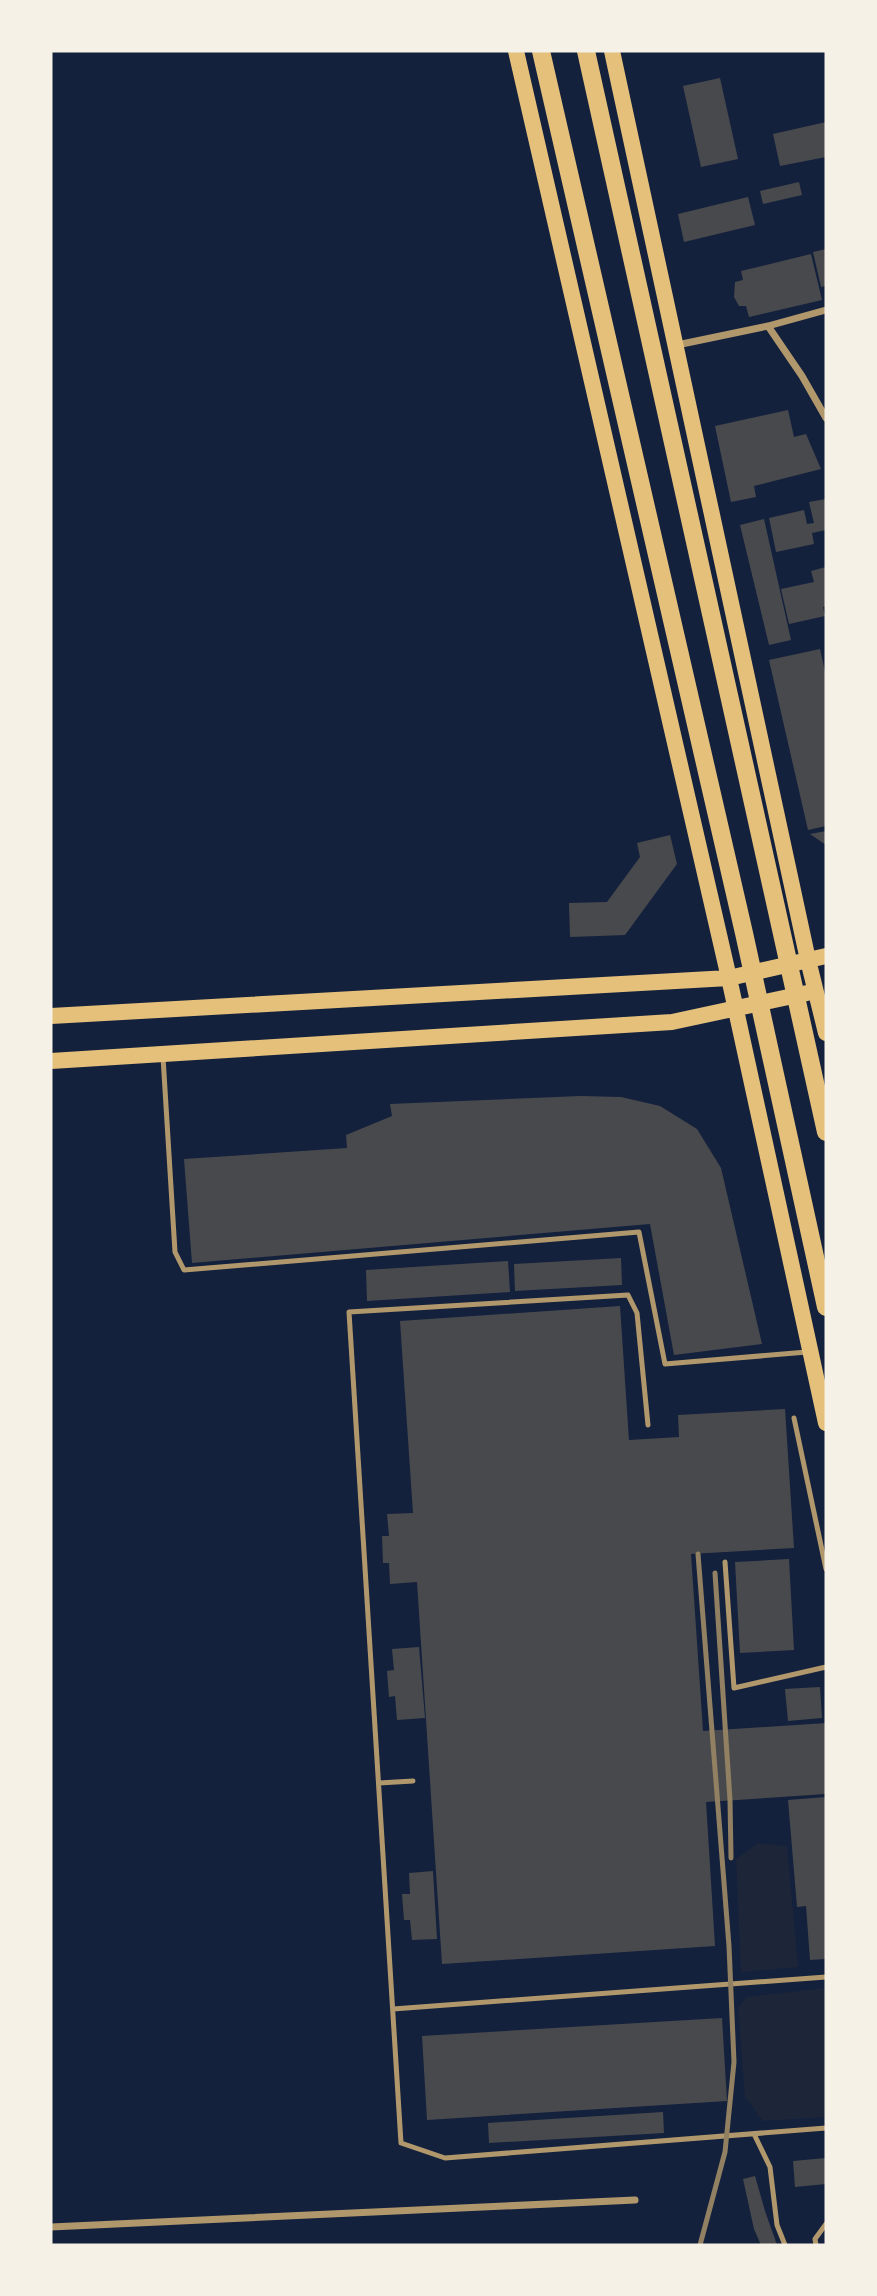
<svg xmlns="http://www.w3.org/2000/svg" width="877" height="2296" viewBox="0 0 877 2296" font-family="Raleway,sans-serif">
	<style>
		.green { fill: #1d2539 }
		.building { fill: #48494c }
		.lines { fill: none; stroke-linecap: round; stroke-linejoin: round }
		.service { stroke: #b1986c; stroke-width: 5 }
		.minor { stroke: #b1986c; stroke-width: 7 }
		.primary { stroke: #e5c07b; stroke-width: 16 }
		.trunk { stroke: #e5c07b; stroke-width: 18 }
		.rail { stroke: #918062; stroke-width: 5 }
	</style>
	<rect width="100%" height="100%" fill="#14213d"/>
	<path class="green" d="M 758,1843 L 787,1846 L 798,1967 L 741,1972 L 736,1859 Z
		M 826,1988 L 826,2117 L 763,2121 L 745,2097 L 738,2008 L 746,1997 Z"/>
	<path class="building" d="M 720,78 L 738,159 L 701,167 L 683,86 Z
		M 826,122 L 826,157 L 780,166 L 773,134 Z
		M 799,182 L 802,195 L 763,204 L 760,191 Z
		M 748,197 L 755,225 L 684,242 L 678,214 Z
		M 826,249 L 826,286 L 821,287 L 813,252 Z
		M 811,254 L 822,300 L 749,317 L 746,306 L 739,306 L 734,297 L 735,282 L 743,280 L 741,271 Z
		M 788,410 L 794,437 L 806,434 L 821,469 L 754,486 L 756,497 L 731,502 L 715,426 Z
		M 826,499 L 826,530 L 812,533 L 814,544 L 776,552 L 769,518 L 804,510 L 807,524 L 814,523 L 809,502 Z
		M 764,519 L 791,640 L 769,645 L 740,525 Z
		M 826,567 L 826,606 L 823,607 L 825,616 L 789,624 L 781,589 L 814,582 L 811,571 Z
		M 820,649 L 826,676 L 826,826 L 808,830 L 769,660 Z
		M 826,831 L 826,845 L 810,834 Z
		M 670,835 L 677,864 L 625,935 L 570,937 L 569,903 L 607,902 L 640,857 L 637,843 Z
		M 580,1096 L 621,1097 L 660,1106 L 697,1129 L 721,1168 L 762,1344 L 674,1355 L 650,1224 L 192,1263 L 184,1159 L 347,1148 L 346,1135 L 392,1116 L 390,1104 Z
		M 621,1258 L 622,1285 L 515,1291 L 514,1264 Z
		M 508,1261 L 510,1292 L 367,1301 L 366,1270 Z
		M 620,1306 L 629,1440 L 679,1437 L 678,1415 L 785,1409 L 794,1548 L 691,1554 L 703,1731 L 826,1723 L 826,1794 L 706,1802 L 715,1946 L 442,1964 L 417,1582 L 390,1584 L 389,1563 L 383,1563 L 382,1536 L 389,1536 L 387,1514 L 413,1513 L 400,1321 Z
		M 789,1559 L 794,1650 L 740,1653 L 735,1562 Z
		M 419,1647 L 425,1718 L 397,1720 L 395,1696 L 389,1697 L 387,1671 L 394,1670 L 392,1649 Z
		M 820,1687 L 822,1718 L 788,1721 L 785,1689 Z
		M 826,1797 L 826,1959 L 810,1960 L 806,1906 L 797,1907 L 788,1800 Z
		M 433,1871 L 437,1939 L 412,1940 L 410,1920 L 404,1920 L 402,1894 L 410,1894 L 409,1873 Z
		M 722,2018 L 727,2101 L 427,2120 L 422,2036 Z
		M 663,2112 L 664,2133 L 489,2143 L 488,2123 Z
		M 826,2158 L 826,2184 L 795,2187 L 793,2161 Z
		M 755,2176 L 765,2211 L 777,2245 L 761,2245 L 754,2229 L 743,2179 Z"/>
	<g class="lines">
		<path class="service" d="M 163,1057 L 175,1252 L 184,1270 L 639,1232 L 665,1364 L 807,1352
			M 794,1418 L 826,1569
			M 648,1425 L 637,1313 L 628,1295 L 349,1312 L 401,2143 L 445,2158 L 826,2128
			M 725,1562 L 734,1688 L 826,1667
			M 379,1783 L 413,1781
			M 393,2009 L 826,1977
			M 754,2134 L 770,2167 L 777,2225 L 785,2245
			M 816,2245 L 815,2239 L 826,2224"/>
		<path class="minor" d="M 768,326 L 826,310
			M 677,345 L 768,326 L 802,376 L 826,418
			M 51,2227 L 635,2200"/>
		<path class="primary" d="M 516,51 L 729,978 L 826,1423
			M 612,51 L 808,960 L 826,1033
			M 51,1016 L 729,978 L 826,956
			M 51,1061 L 672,1022 L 807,993"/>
		<path class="trunk" d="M 541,51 L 744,933 L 826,1307
			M 586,51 L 826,1132"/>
		<path class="rail" d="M 698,1554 L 729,1946 L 734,2062 L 725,2152 L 700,2245
			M 715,1573 L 730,1800 L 731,1858"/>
	</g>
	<rect width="877" height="2296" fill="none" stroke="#f6f1e7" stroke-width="105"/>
</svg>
